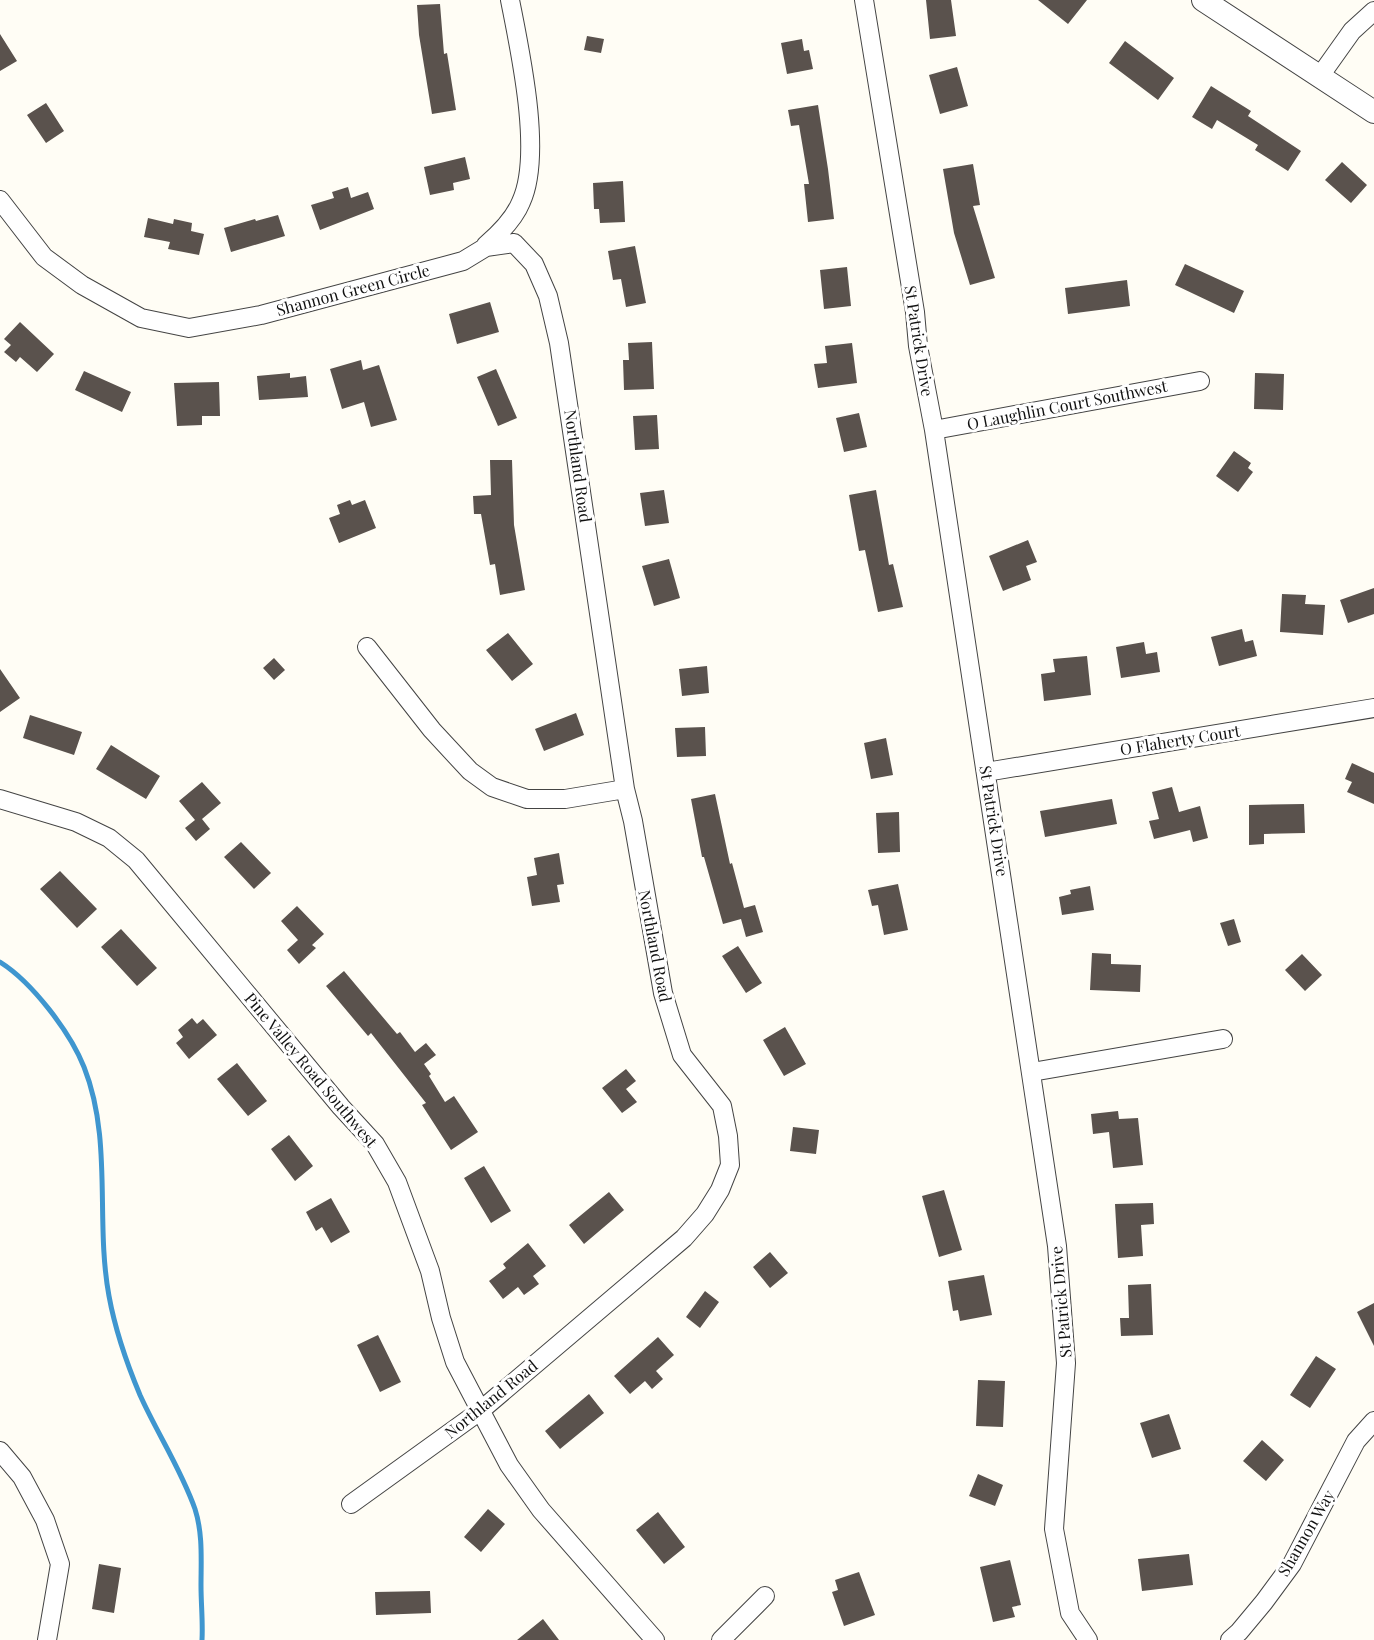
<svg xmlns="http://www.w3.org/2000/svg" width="1374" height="1640" viewBox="0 0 1374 1640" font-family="'Playfair Display',serif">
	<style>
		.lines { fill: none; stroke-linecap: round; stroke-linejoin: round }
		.stream { stroke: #3f96cf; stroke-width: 5 }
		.building { fill: #5a524d }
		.minor-casing { stroke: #444; stroke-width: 20 }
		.tertiary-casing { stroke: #444; stroke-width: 24 }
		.minor { stroke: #fff; stroke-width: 18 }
		.tertiary { stroke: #fff; stroke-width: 22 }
		.labels { text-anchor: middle; stroke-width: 6; stroke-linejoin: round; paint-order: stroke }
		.street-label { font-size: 16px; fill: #111; stroke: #fff }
	</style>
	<rect width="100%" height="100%" fill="#fffdf5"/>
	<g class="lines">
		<path class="stream" d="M 0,962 C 32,982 70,1032 84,1067 C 113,1140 95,1221 109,1296 C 115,1329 127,1364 140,1395 C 157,1433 181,1469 195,1509 C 203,1534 201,1560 201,1586 C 201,1604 203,1622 202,1640"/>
	</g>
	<path class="building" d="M 926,0 L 951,0 L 956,36 L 930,39 Z
		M 1038,0 L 1087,0 L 1068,24 Z
		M 440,4 L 444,54 L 447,53 L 456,110 L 432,114 L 419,35 L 417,5 Z
		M 0,34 L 17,61 L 0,71 Z
		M 587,36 L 604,39 L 601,53 L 584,50 Z
		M 802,39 L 804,51 L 809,50 L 813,69 L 787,74 L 781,43 Z
		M 1125,41 L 1174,78 L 1158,100 L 1109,63 Z
		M 957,67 L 968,106 L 940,114 L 929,75 Z
		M 1211,86 L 1251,111 L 1248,116 L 1301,151 L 1288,171 L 1255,150 L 1258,145 L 1217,120 L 1212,129 L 1192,117 Z
		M 46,103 L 64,131 L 46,143 L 27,115 Z
		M 818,105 L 828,169 L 834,219 L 808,222 L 804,184 L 809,184 L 799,125 L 791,126 L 788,110 Z
		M 465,157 L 470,179 L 453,183 L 454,190 L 430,195 L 424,167 Z
		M 1342,162 L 1367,185 L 1351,203 L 1325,180 Z
		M 973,164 L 980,205 L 973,206 L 995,278 L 970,285 L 954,233 L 943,169 Z
		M 623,181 L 625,222 L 600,223 L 599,209 L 594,209 L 593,183 Z
		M 348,187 L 351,198 L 368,192 L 374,209 L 320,230 L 311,205 L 334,198 L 332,192 Z
		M 278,215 L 285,236 L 231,252 L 224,228 L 255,219 L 256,221 Z
		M 148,218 L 173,224 L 174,219 L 192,223 L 191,231 L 204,234 L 199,255 L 168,249 L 170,242 L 144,237 Z
		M 635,246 L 646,303 L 626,307 L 621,279 L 613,280 L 608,251 Z
		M 1185,264 L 1244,291 L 1234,313 L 1175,285 Z
		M 847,267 L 851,306 L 824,309 L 820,270 Z
		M 1127,280 L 1130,306 L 1068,314 L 1065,288 Z
		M 490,302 L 499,332 L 457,344 L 449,314 Z
		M 20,322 L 54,354 L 37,372 L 20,357 L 16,362 L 4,352 L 11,345 L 4,339 Z
		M 652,342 L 654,389 L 624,390 L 623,360 L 629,360 L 628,343 Z
		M 852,343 L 857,383 L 818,388 L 814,364 L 827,363 L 825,346 Z
		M 361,360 L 363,370 L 379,365 L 397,420 L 371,427 L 364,402 L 342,409 L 330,369 Z
		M 496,369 L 517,418 L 498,426 L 477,377 Z
		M 84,371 L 131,392 L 122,412 L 75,390 Z
		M 290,373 L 290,378 L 306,376 L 308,397 L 259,400 L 257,376 Z
		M 1255,373 L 1284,374 L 1283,410 L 1254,409 Z
		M 219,382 L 220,416 L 202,416 L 202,425 L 177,426 L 174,383 Z
		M 859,413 L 867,447 L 844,452 L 836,418 Z
		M 657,415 L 659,449 L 635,450 L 633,416 Z
		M 1234,451 L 1251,463 L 1248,468 L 1253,472 L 1238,492 L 1216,476 Z
		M 490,460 L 512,460 L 514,525 L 525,590 L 500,595 L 495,564 L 490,565 L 481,514 L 474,514 L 473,496 L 491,495 Z
		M 664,490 L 669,523 L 645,526 L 640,493 Z
		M 876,490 L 889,565 L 893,564 L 903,607 L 878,612 L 865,550 L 859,551 L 849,495 Z
		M 350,500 L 352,505 L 365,500 L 376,528 L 339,543 L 329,518 L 340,514 L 337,505 Z
		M 1028,540 L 1037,562 L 1026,566 L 1031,580 L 1003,591 L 989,556 Z
		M 669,559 L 680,598 L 654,606 L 642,566 Z
		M 1374,588 L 1374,614 L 1348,623 L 1340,600 Z
		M 1282,594 L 1306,595 L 1305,604 L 1325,605 L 1323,635 L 1280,632 Z
		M 1242,629 L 1245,642 L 1253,640 L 1257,656 L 1219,666 L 1211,637 Z
		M 508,633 L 533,664 L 512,681 L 486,650 Z
		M 1144,642 L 1146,654 L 1157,652 L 1160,672 L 1121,678 L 1116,647 Z
		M 1087,656 L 1091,695 L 1044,701 L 1041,674 L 1055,672 L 1053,659 Z
		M 274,658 L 285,670 L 274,680 L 263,668 Z
		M 707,666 L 709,693 L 682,696 L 679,669 Z
		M 0,669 L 20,698 L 0,712 Z
		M 576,713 L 584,735 L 544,751 L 535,729 Z
		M 30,715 L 82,732 L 74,755 L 23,738 Z
		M 705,727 L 706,756 L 677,757 L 675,728 Z
		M 886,738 L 893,775 L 871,779 L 864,743 Z
		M 111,745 L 160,776 L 146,799 L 96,769 Z
		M 1352,763 L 1374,773 L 1374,804 L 1347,792 L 1352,782 L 1345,779 Z
		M 202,782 L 221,803 L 202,819 L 210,829 L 196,841 L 185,828 L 195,820 L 179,801 Z
		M 1172,787 L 1179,812 L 1200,806 L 1208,838 L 1193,842 L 1190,830 L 1154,839 L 1149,821 L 1159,819 L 1152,792 Z
		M 715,794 L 730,864 L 732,863 L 744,908 L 755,905 L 763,932 L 746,937 L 741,919 L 723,924 L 704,857 L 702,857 L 691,799 Z
		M 1112,799 L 1117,824 L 1045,837 L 1040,811 Z
		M 1304,804 L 1305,833 L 1264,834 L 1264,844 L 1249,845 L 1249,805 Z
		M 899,812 L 900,852 L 878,853 L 876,813 Z
		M 241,842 L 271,873 L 254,889 L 224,857 Z
		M 559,853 L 564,884 L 557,885 L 560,902 L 532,906 L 527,877 L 537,875 L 534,858 Z
		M 60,871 L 97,909 L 77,928 L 40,889 Z
		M 898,884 L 908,930 L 884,935 L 878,905 L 872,906 L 868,890 Z
		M 1090,886 L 1094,910 L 1062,915 L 1059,897 L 1071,894 L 1070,890 Z
		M 297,906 L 324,934 L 312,945 L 316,948 L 299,964 L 287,950 L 298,940 L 281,921 Z
		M 1234,919 L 1241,942 L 1228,946 L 1220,923 Z
		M 121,929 L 157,968 L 137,986 L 101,947 Z
		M 738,946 L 762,983 L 746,993 L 722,956 Z
		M 1092,953 L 1111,954 L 1111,964 L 1141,965 L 1140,992 L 1090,990 Z
		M 1302,954 L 1322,975 L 1305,991 L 1285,970 Z
		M 344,971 L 397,1034 L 400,1032 L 415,1052 L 426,1043 L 436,1055 L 424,1064 L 431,1074 L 429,1076 L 445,1102 L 454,1096 L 478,1132 L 451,1150 L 422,1105 L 426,1103 L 371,1033 L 368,1036 L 326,986 Z
		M 192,1018 L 197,1024 L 203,1019 L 217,1035 L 189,1059 L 176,1043 L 183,1037 L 178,1030 Z
		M 785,1027 L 806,1064 L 784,1076 L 763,1040 Z
		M 237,1063 L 267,1101 L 248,1116 L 217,1079 Z
		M 626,1069 L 636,1081 L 626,1089 L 637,1102 L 622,1113 L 602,1088 Z
		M 1118,1111 L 1119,1119 L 1138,1118 L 1143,1165 L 1113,1168 L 1109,1132 L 1093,1134 L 1091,1114 Z
		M 793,1127 L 819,1130 L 816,1154 L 790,1151 Z
		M 289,1135 L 313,1166 L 295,1181 L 271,1149 Z
		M 484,1166 L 511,1211 L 491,1223 L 464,1178 Z
		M 944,1190 L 962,1250 L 939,1257 L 922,1196 Z
		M 609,1192 L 624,1210 L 584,1244 L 569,1225 Z
		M 331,1198 L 350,1232 L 331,1243 L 322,1227 L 316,1231 L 306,1212 Z
		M 1153,1203 L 1154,1224 L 1141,1225 L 1143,1256 L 1118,1258 L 1115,1204 Z
		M 528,1243 L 546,1266 L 533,1276 L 539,1284 L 524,1295 L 518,1287 L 503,1299 L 489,1281 L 506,1268 L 503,1264 Z
		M 770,1252 L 788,1273 L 770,1288 L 753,1267 Z
		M 984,1275 L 992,1315 L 960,1321 L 958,1310 L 953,1311 L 948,1281 Z
		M 1151,1284 L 1153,1335 L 1121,1336 L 1120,1318 L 1129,1318 L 1128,1285 Z
		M 705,1291 L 719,1302 L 700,1328 L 686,1317 Z
		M 1374,1303 L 1374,1346 L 1357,1312 Z
		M 378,1335 L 401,1382 L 380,1392 L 357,1345 Z
		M 658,1337 L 674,1355 L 656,1371 L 663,1379 L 652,1389 L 645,1381 L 630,1394 L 614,1376 Z
		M 1316,1356 L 1336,1369 L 1310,1408 L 1290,1395 Z
		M 978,1380 L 1005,1381 L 1003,1427 L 976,1426 Z
		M 589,1394 L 604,1413 L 560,1449 L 545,1431 Z
		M 1169,1414 L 1181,1449 L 1152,1458 L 1140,1423 Z
		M 1262,1440 L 1284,1460 L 1266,1481 L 1243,1461 Z
		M 978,1474 L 1003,1485 L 995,1506 L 969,1496 Z
		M 488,1509 L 505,1524 L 481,1552 L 464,1537 Z
		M 658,1512 L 685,1547 L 664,1564 L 636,1530 Z
		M 1189,1554 L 1193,1585 L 1142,1591 L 1138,1559 Z
		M 1010,1560 L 1021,1605 L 1012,1607 L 1015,1617 L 993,1622 L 980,1567 Z
		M 99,1564 L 121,1568 L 114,1613 L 92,1609 Z
		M 859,1572 L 875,1615 L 844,1626 L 832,1592 L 838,1590 L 835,1580 Z
		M 430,1591 L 431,1613 L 376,1615 L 375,1592 Z
		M 543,1619 L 559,1640 L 517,1640 Z"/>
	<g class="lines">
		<g class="minor-casing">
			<path id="minor" d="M 864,0 L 915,312 L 918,346 L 934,430 L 1057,1246 L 1066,1363 L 1054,1529 L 1070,1613 L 1088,1640
				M 1320,76 L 1352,31 L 1374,11
				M 0,200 L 44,257 L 82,285 L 141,318 L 189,328 L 261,315 L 463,261 L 486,247 L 486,245 C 500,233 514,219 521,202 C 543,155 520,51 510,0
				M 934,430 L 1200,381
				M 367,647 L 432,730 L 470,771 L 492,787 L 527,799 L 565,799 L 625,789
				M 986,772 L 1374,708
				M 0,799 L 76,822 L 109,838 L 136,860 L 341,1107 L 375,1144 L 397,1182 L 430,1271 L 441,1318 L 455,1362 L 509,1465 L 541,1510 L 655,1640
				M 1032,1072 L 1223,1039
				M 0,1451 L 22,1477 L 45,1520 L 60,1564 L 47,1640
				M 351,1504 L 480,1411 L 684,1238 L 705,1214 L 720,1190 L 730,1165 L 728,1136 L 722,1106 L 682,1055 L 663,993 L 633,821 L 625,789 L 559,343 L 548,296 L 534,264 L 514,243 L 486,247
				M 721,1640 L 765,1596
				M 1230,1640 L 1239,1632 L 1264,1602 L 1292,1564 L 1356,1441 L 1374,1421"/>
		</g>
		<g class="tertiary-casing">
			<path id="tertiary" d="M 1203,0 L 1374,112"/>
		</g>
		<use href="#minor" class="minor"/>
		<use href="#tertiary" class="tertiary"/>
	</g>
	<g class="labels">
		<g class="street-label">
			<text transform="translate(353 290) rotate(-15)" y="6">Shannon Green Circle</text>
			<text transform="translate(919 341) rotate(81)" y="6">St Patrick Drive</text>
			<text transform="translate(1067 405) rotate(-11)" y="6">O Laughlin Court Southwest</text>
			<text transform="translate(578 466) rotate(82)" y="6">Northland Road</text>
			<text transform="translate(1180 740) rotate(-9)" y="6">O Flaherty Court</text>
			<text transform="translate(994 821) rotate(81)" y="6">St Patrick Drive</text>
			<text transform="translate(655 946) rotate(79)" y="6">Northland Road</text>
			<text transform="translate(311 1070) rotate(50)" y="6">Pine Valley Road Southwest</text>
			<text transform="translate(1061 1302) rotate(-95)" y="6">St Patrick Drive</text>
			<text transform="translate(491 1399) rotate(-39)" y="6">Northland Road</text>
			<text transform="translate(1306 1533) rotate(-60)" y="6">Shannon Way</text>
		</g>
	</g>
</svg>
